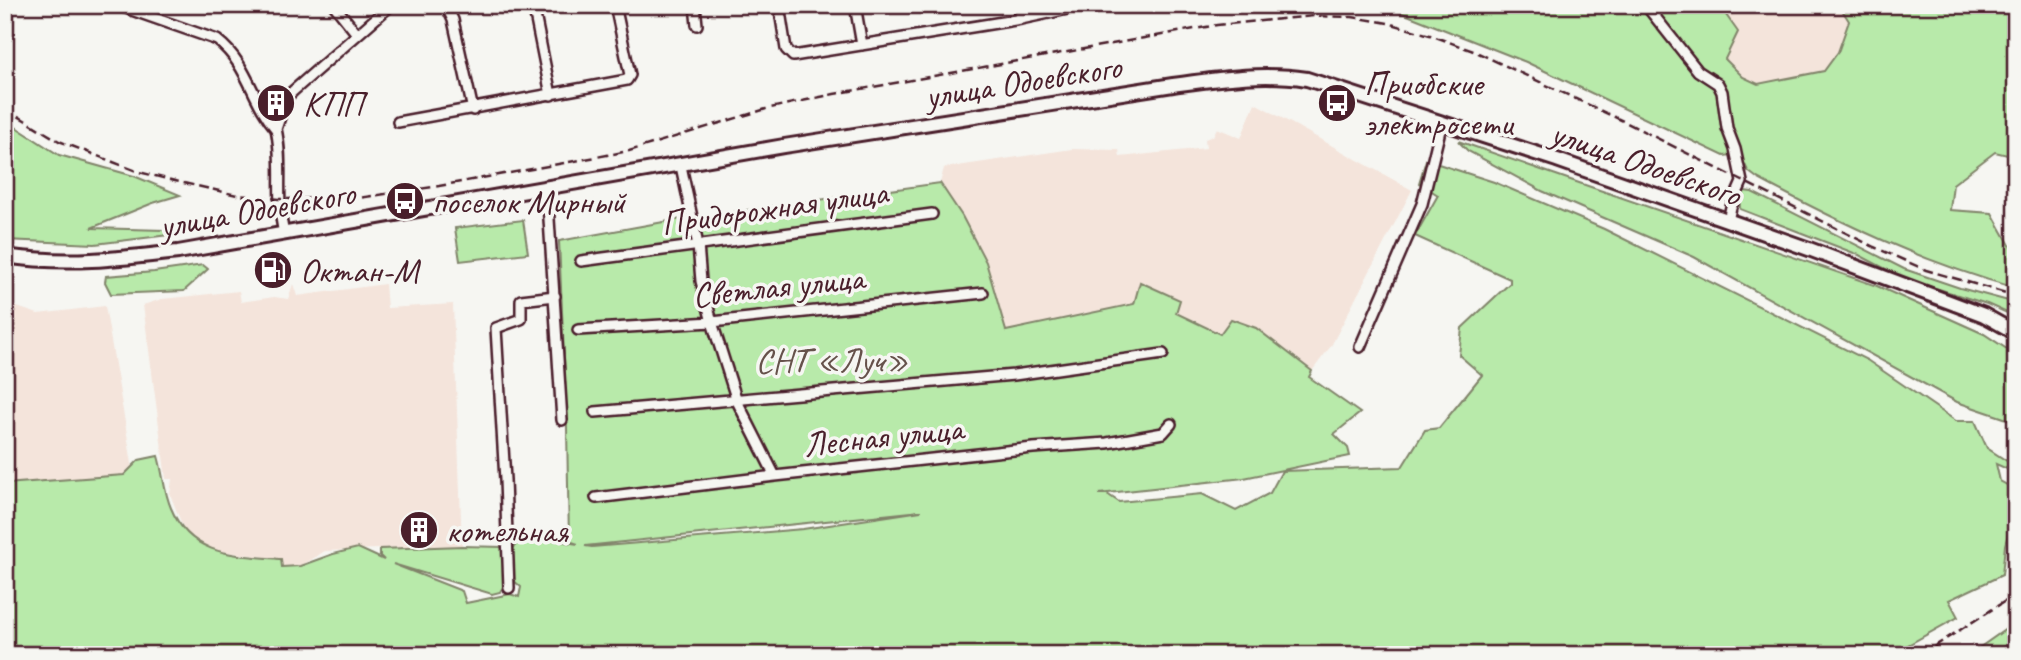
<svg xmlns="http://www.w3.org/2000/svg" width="2021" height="660" viewBox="0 0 2021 660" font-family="Caveat,sans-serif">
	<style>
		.built { fill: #f4e4db }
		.green { fill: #b8eaaa; stroke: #81846a; stroke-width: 2; fill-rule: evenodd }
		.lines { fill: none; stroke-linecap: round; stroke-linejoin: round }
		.minor-casing { stroke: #4a1f2b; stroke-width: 14 }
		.tertiary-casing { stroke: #4a1f2b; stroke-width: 18 }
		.minor { stroke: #f6f6f2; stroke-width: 9 }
		.tertiary { stroke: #f6f6f2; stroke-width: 12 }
		.rail { stroke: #4a1f2b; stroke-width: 2.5; stroke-dasharray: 10 5; stroke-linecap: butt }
		.labels { text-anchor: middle; stroke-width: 7; stroke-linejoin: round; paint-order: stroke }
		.street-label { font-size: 35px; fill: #4a1f2b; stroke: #f6f6f2 }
		.poi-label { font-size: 35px; fill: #4a1f2b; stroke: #f6f6f2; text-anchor: start }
		.park-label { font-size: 35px; fill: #66524b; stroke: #f6f6f2 }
	</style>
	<rect width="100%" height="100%" fill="#f6f6f2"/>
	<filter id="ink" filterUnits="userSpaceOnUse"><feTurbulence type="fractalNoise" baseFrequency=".0143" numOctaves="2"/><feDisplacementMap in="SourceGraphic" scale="14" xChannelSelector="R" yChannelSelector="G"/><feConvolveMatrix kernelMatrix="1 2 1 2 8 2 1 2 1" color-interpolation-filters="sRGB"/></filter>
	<g filter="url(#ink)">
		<path class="built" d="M 1689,5 L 1898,5 L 1886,81 L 1729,89 Z
			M 1255,103 L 1412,190 L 1331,346 L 1312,371 L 1256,328 L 1220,334 L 1176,313 L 1140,283 L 1135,304 L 1006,331 L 986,262 L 962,216 L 940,183 L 944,168 L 1072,149 L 1119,150 L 1120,157 L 1206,148 L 1205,139 L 1213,136 L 1217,128 L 1241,138 Z
			M 293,284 L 297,296 L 385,284 L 387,308 L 453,304 L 462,546 L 325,551 L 300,566 L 282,567 L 281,559 L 209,550 L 184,530 L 170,494 L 172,479 L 166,479 L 143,305 L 162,299 L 239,291 L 241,302 L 274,297 L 288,299 Z
			M 5,303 L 38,314 L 105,306 L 134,475 L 5,489 Z"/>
		<path class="green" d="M 1382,5 L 1719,5 L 1738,32 L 1725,59 L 1743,77 L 1758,84 L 1824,71 L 1838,52 L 1849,21 L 1839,5 L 2016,5 L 2016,157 L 1995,152 L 1953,184 L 1950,210 L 1992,213 L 2016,256 L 2016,288 C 1925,263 1840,223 1757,178 L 1748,171 L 1740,154 L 1724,156 L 1526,62 Z
			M 5,120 L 59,155 L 134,176 L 180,195 L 153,203 L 91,228 L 202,231 L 95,244 L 5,240 Z
			M 1458,141 L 1877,286 L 1984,334 L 2016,355 L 2016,422 L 1957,402 L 1694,257 L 1542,191 L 1468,151 Z
			M 1426,160 L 1494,182 L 1604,229 L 1867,360 L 1956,421 L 1975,421 L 1987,448 L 2016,467 L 2016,473 L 1996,464 L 2000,481 L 2016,490 L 2016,527 L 2010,527 L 2005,545 L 2002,575 L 1949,600 L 1958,617 L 1890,655 L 5,655 L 5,484 L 124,475 L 139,460 L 158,456 C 163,473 164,492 171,508 C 191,557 236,555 281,559 L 282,567 L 300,566 L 333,554 L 358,548 L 384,560 L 380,556 L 380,549 L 462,546 L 503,547 L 504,585 L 500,592 L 492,594 L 393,564 L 462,591 L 466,603 L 510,594 L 519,597 L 521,587 L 511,578 L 511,553 L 521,535 L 578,544 L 569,541 L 567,428 L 559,241 L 669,221 L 940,183 L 962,216 L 986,262 L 1006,331 L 1134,304 L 1140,282 L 1180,300 L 1176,313 L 1220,334 L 1231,319 L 1256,328 L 1312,371 L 1309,377 L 1360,413 L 1334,434 L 1348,448 L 1350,456 L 1244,478 L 1099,494 L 1107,494 L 1119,502 L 1202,494 L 1236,511 L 1270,493 L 1282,471 L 1402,467 L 1425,430 L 1439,428 L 1482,375 L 1459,355 L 1462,328 L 1510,283 L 1510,279 L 1415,236 L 1438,195 L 1419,183 ZM 921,511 L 803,529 L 592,547 L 585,546 Z
			M 1744,191 L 1752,192 L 1904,269 L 1960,288 L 2016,303 L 2016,317 L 1987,304 L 1903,278 L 1859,255 L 1740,209 L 1739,196 Z
			M 523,220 L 528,253 L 460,261 L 455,228 Z
			M 203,265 L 208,269 L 184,291 L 111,294 L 105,282 L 106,276 L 154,272 Z
			M 2016,622 C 2016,649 1991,655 1969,655 Z"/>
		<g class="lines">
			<g class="minor-casing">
				<path id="minor" d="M 117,5 L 217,40 C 249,65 251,100 276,129 L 287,97 L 293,91 L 391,5
					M 334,5 L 357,34
					M 446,5 L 453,20 L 473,110
					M 533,5 L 551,95
					M 695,5 L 697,25
					M 779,5 L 786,49 L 793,56 L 1021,19 L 1068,9
					M 855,5 L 862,45
					M 1019,5 L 1021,19
					M 1643,5 L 1648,8 L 1698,71 L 1718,84 L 1722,92 L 1727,128 L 1735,149 L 1742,182 L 1731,207 L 1728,221
					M 398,122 L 627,80 L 630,75 L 615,5
					M 276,129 C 284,163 275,198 284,233
					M 681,166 L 698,245 L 701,281 L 712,322 L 737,401 L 775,476
					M 547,188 L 562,420
					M 581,261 L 932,214
					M 578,330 L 712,322 L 983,293
					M 1360,347 L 1422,204 L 1442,122
					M 595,412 L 1014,375 L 1163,354
					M 596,498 L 775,476 L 1033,448 L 1107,443 L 1163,433 L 1171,424
					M 509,588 L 505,480 L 496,328 L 521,319 L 521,300 L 555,296"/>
			</g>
			<g class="tertiary-casing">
				<path id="tertiary" d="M 5,256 C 65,265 118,259 178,252 L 784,146 L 1173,85 C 1218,79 1262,72 1307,79 L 1557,160 L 1809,249 L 1984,315 L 2016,333"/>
			</g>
			<use href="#minor" class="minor"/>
			<use href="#tertiary" class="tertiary"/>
			<path class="rail" d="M 5,108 L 59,141 L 139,172 L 175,181 L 237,195 L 279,199 L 358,198 L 439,186 L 629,151 L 766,109 L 834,94 L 1217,25 L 1314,16 L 1352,17 L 1388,23 L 1430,35 L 1476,52 L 1625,122 L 1874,247 L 1926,270 L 2016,296
				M 1921,655 L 2016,594"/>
		</g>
	</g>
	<defs>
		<g id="building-disc" transform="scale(2.0125)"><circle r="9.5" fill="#4a1f2b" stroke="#f6f6f2"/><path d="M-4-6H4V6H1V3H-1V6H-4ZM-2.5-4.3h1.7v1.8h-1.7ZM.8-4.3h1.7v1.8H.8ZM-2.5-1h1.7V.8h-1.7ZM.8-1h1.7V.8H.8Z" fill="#fff"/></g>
		<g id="bus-disc" transform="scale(2.0125)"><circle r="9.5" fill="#4a1f2b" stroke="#f6f6f2"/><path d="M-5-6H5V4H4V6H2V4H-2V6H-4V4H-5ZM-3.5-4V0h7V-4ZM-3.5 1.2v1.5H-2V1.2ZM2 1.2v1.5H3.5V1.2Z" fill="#fff"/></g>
		<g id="fuel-disc" transform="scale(2.0125)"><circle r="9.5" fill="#4a1f2b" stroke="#f6f6f2"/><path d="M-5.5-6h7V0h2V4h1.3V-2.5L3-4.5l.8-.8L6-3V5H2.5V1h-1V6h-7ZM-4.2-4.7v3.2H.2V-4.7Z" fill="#fff"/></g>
	</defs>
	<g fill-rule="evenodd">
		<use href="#building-disc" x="276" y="103"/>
		<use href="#bus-disc" x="1337" y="103"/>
		<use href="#bus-disc" x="405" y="201"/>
		<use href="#fuel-disc" x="273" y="270"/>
		<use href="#building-disc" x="419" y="530"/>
	</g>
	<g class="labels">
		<g class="street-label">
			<text transform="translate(1023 81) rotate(-9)" y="12">улица Одоевского</text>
			<text transform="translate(1646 163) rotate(19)" y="12">улица Одоевского</text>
			<text transform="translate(774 207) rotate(-8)" y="12">Придорожная улица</text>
			<text transform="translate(257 209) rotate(-10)" y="12">улица Одоевского</text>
			<text transform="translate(778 286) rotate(-6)" y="12">Светлая улица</text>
			<text transform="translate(883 436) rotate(-6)" y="12">Лесная улица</text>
		</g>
		<g class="poi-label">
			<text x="1364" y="95">Приобские<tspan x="1364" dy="40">электросети</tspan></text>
			<text x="303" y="115">КПП</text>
			<text x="432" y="213">поселок Мирный</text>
			<text x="300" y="282">Октан-М</text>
			<text x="446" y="542">котельная</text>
		</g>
		<g class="park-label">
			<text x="832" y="372">СНТ «Луч»</text>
		</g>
	</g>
	<rect width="2021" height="660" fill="none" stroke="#f6f6f2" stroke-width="28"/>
	<rect x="14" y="14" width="1993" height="632" fill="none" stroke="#4a1f2b" stroke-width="2.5" filter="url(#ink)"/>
</svg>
